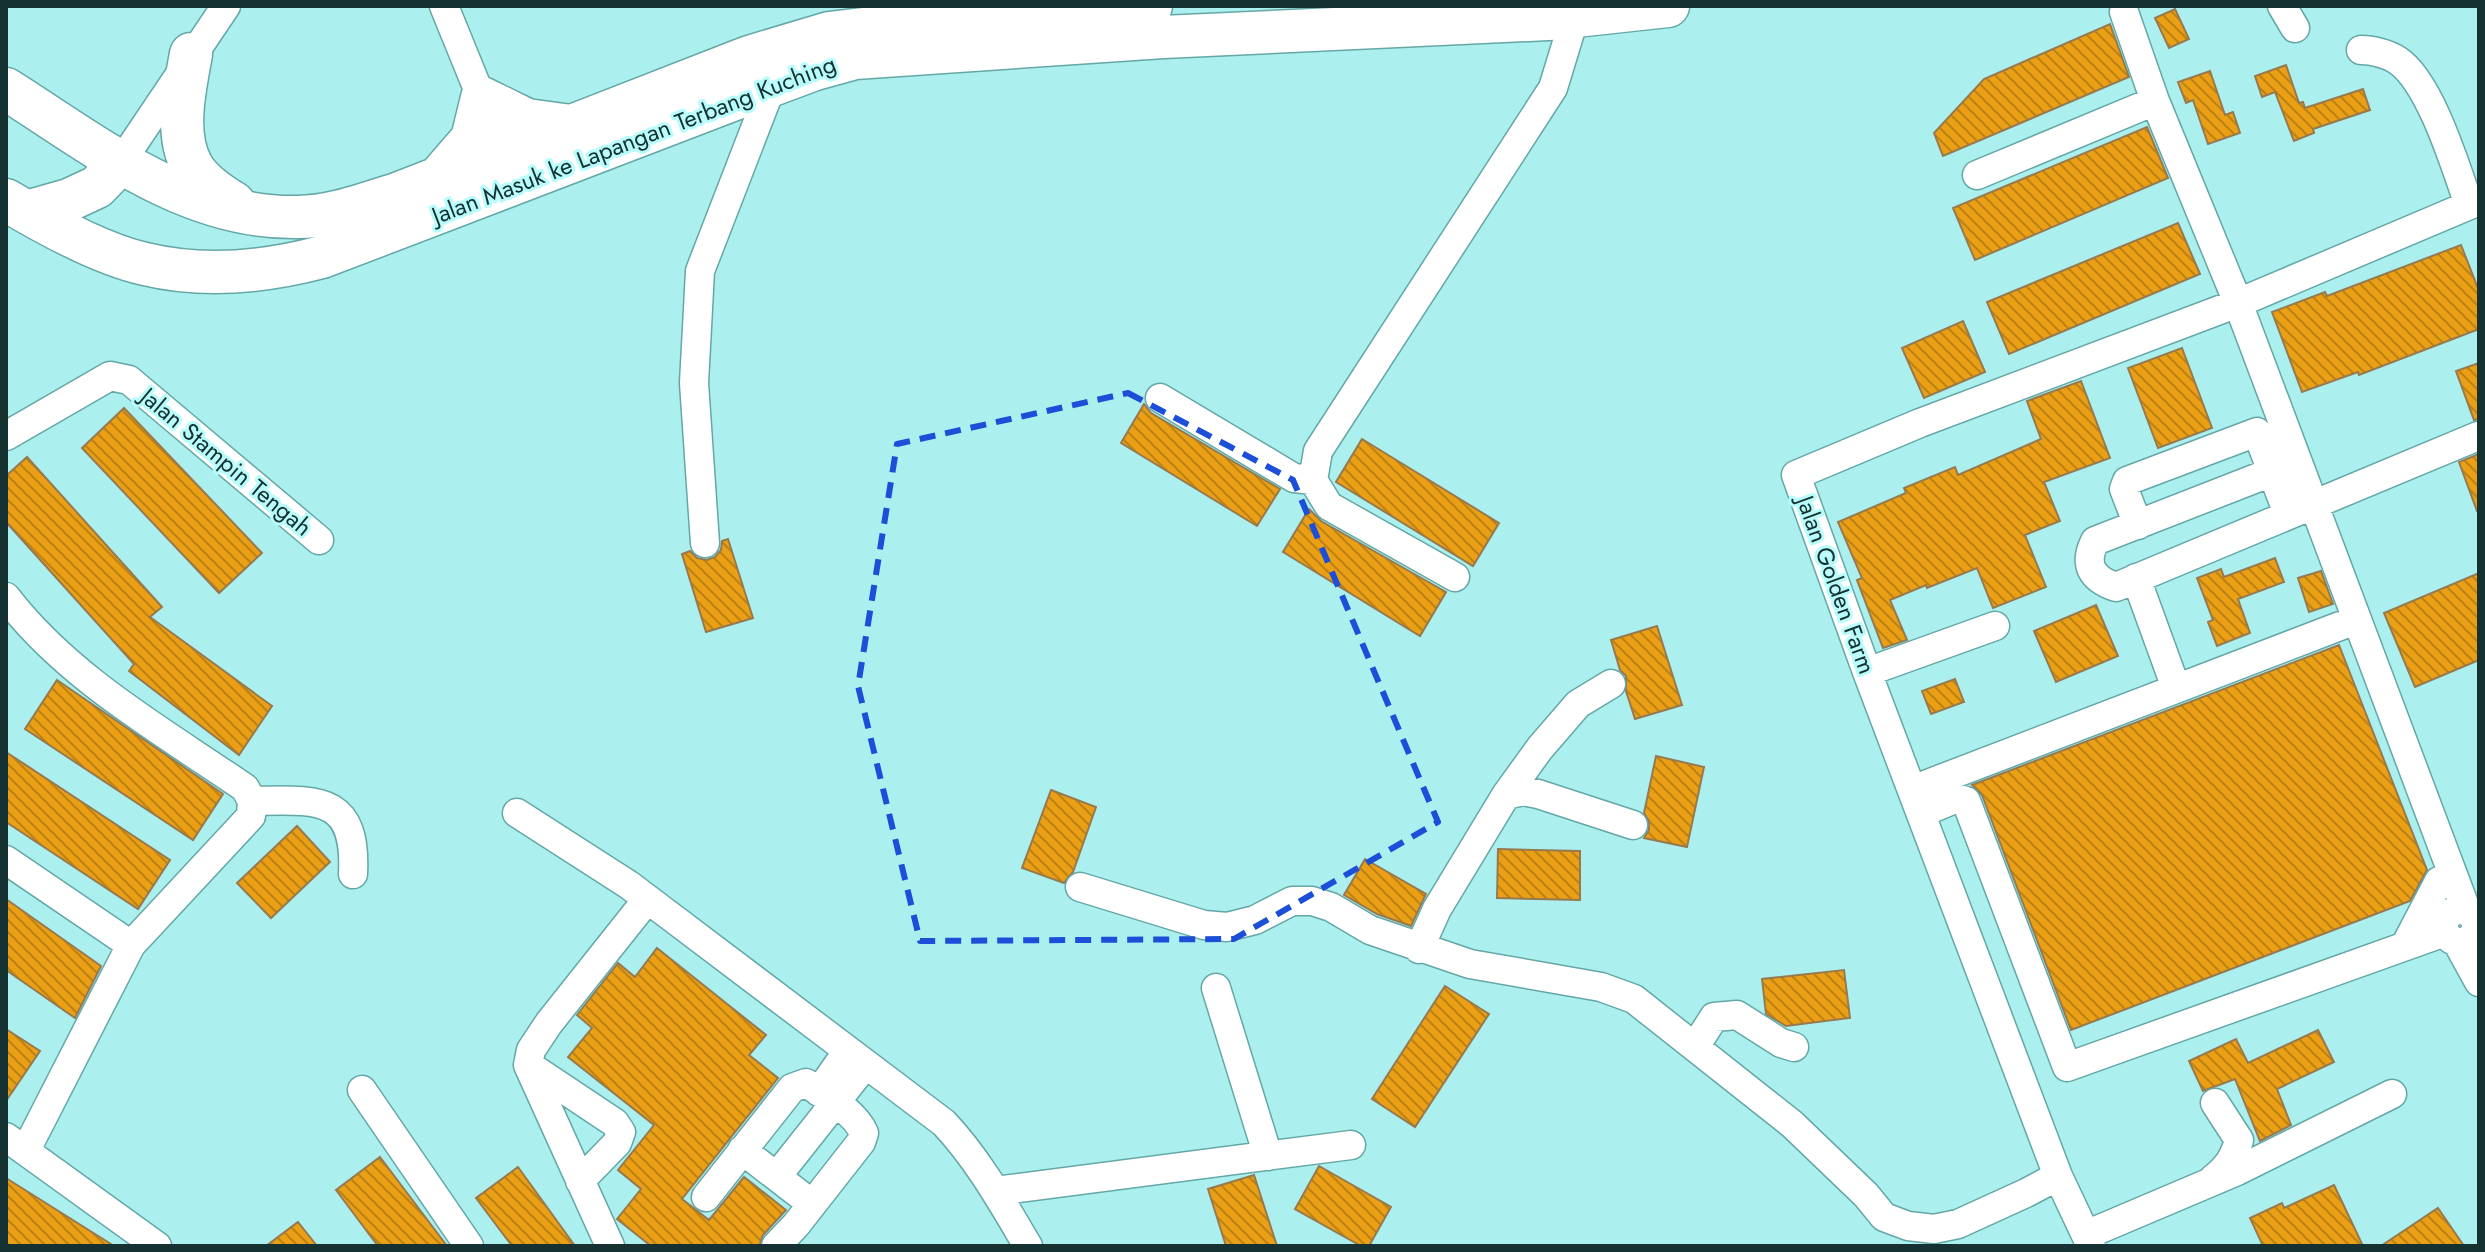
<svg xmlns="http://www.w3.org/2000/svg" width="2485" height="1252" viewBox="0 0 2485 1252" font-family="Jost,sans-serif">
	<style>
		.building { fill: url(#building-back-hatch); stroke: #977950; stroke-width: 2 }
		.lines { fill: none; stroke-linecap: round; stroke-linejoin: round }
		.minor-casing { stroke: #64a7a6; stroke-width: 31 }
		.highway-casing { stroke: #64a7a6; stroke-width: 45 }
		.minor { stroke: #fff; stroke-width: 28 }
		.highway { stroke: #fff; stroke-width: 42 }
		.marked { fill: none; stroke: #1d4ed8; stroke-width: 6; stroke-dasharray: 16 10; stroke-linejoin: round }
		.labels { text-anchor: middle; stroke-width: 6; stroke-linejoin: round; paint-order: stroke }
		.street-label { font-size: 24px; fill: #153131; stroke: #b8fdfc }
	</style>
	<defs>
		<pattern id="building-back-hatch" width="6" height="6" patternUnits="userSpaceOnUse" patternTransform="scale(2)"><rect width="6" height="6" fill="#ea9f15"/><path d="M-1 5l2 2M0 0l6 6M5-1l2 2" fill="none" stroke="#bc8214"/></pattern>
	</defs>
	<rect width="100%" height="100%" fill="#abf0ef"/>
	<path class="building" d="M 2175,9 L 2189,39 L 2169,48 L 2155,18 Z
		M 2110,24 L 2129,77 L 1943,156 L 1934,133 L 1984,79 Z
		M 2286,65 L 2299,103 L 2303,102 L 2305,108 L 2363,89 L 2370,110 L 2313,129 L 2314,133 L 2294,141 L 2275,92 L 2262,97 L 2255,76 Z
		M 2210,71 L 2225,115 L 2233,112 L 2240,133 L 2208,144 L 2193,100 L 2186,103 L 2178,82 Z
		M 2147,127 L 2168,178 L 1975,260 L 1953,208 Z
		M 2178,223 L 2200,274 L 2009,354 L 1987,302 Z
		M 2461,245 L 2479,291 L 2479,329 L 2359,375 L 2358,372 L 2302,392 L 2272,312 L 2325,292 L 2327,296 Z
		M 1963,321 L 1985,372 L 1924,398 L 1902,348 Z
		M 2182,348 L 2212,428 L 2158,448 L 2128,368 Z
		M 2479,363 L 2479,419 L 2474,420 L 2456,371 Z
		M 2081,381 L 2110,458 L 2044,482 L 2060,521 L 2025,535 L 2046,587 L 1993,608 L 1977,568 L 1927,588 L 1926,585 L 1890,600 L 1907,640 L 1883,648 L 1857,580 L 1862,578 L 1838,522 L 1906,493 L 1904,488 L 1955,467 L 1958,475 L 2041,439 L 2027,401 Z
		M 1144,404 L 1151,413 L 1280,489 L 1257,526 L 1121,443 Z
		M 124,408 L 262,553 L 219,593 L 82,448 Z
		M 1362,439 L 1499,523 L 1473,566 L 1336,482 Z
		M 2479,454 L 2479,511 L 2477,511 L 2459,462 Z
		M 27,457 L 162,607 L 150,617 L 272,706 L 239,755 L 129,671 L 134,664 L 6,522 L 6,476 Z
		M 1309,509 L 1321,521 L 1446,592 L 1420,636 L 1283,552 Z
		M 728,539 L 753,618 L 706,632 L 682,554 L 690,551 L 697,558 L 707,560 L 715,557 L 721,550 L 722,541 Z
		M 2275,558 L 2284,582 L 2238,599 L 2250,633 L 2217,646 L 2208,622 L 2213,620 L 2197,578 L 2221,569 L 2224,577 Z
		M 2321,571 L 2333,604 L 2309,612 L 2298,578 Z
		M 2479,573 L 2479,660 L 2415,687 L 2384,613 Z
		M 2096,605 L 2118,656 L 2056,682 L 2034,631 Z
		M 1657,626 L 1682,705 L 1635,719 L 1626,691 L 1626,676 L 1620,670 L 1611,640 Z
		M 2339,645 L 2427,870 L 2410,901 L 2071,1030 L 1982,795 L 1972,785 Z
		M 1955,679 L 1964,702 L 1931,714 L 1922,691 Z
		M 57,680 L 223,794 L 193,840 L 25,729 Z
		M 6,752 L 170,860 L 138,909 L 6,822 Z
		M 1656,756 L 1704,767 L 1687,847 L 1644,838 L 1649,830 L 1649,821 L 1644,813 Z
		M 1051,790 L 1096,807 L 1073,872 L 1064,883 L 1022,868 Z
		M 297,826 L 330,862 L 271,918 L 237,883 Z
		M 1498,849 L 1580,851 L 1580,900 L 1497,898 Z
		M 1365,859 L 1426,894 L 1411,926 L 1377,914 L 1344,895 Z
		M 6,899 L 101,966 L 75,1018 L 6,970 Z
		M 657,948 L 766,1035 L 749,1055 L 778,1078 L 682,1199 L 709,1220 L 744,1177 L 786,1210 L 763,1235 L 759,1246 L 651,1246 L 617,1219 L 641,1189 L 618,1170 L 654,1125 L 568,1057 L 592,1028 L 577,1015 L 618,963 L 635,977 Z
		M 1844,970 L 1850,1018 L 1786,1026 L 1766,1014 L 1762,979 Z
		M 1445,986 L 1489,1014 L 1415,1127 L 1372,1099 Z
		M 6,1029 L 40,1051 L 6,1101 Z
		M 2318,1030 L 2334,1062 L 2277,1089 L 2291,1125 L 2260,1141 L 2235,1079 L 2203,1091 L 2189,1061 L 2236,1039 L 2248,1063 Z
		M 380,1157 L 447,1246 L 378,1246 L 336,1190 Z
		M 1319,1166 L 1391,1207 L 1369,1246 L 1361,1246 L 1295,1209 Z
		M 518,1167 L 575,1246 L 512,1246 L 476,1198 Z
		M 1254,1175 L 1277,1246 L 1226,1246 L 1208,1189 Z
		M 6,1178 L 114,1246 L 6,1246 Z
		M 2334,1185 L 2363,1246 L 2263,1246 L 2250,1218 L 2282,1203 L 2284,1208 Z
		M 2438,1208 L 2464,1246 L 2381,1246 Z
		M 298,1222 L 317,1246 L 266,1246 Z"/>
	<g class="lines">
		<g class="minor-casing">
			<path id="minor" d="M 444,6 L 510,168
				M 2282,6 L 2295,28
				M 2124,12 L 2155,101 L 2238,303 L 2467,912
				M 2361,50 C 2372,50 2388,54 2397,60 C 2430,81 2456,168 2469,205
				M 121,162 L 226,6
				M 1977,175 L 2155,101
				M 1160,398 L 1294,478 L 1313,480
				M 6,436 L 110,376 L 129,380 L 319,540
				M 2272,472 L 2095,541 C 2083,565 2092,579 2116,587 L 2478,436
				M 2138,525 L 2124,489 L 2127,481 L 2257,432 L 2288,514
				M 705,543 L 694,383 L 700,271 L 772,85
				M 1455,577 L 1329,506 L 1313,480 L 1318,451 L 1553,88 L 1575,16
				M 2136,578 L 2176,688
				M 6,597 C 68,678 162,731 245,788 L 252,801 L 251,816 L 131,945 L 26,1150
				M 1867,672 L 1995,626
				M 1912,790 L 2340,626
				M 1506,795 L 1523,791 L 1538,794 L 1633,825
				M 252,801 C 317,800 357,794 353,874
				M 517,813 L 629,885 L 944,1123 C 978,1159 1003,1204 1028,1246
				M 1921,813 L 1957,798 L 1966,801 L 2067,1067 L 2445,932
				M 6,860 L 131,945
				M 1080,887 L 1204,925 L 1227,927 L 1255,920 L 1292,901 L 1312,901 L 1331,907 L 1370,930 L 1470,964 L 1601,987 L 1634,999 L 1792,1124 L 1866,1195 L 1884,1217 L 1908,1226 L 1934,1229 L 1958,1224 L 2026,1193 L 2058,1176
				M2444 926a16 16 0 1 1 32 0a16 16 0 1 1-32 0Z
				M 2457,942 L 2479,982
				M 2405,946 L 2439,881
				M 1419,949 L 1437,909 L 1506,795 L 1540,748 L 1578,704 L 1611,684
				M 1216,988 L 1268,1156
				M 1695,1047 L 1714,1017 L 1737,1015 L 1781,1043 L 1794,1047
				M 528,1065 L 615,1123 L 621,1132 L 617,1143 L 580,1181
				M 362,1090 L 469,1246
				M 819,1092 L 847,1052
				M 6,1137 L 157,1246
				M 742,1150 L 812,1204
				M 777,1176 L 865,1065
				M 2213,1179 C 2228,1167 2234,1158 2239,1140 L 2215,1103
				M 995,1191 L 1351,1145
				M 706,1197 L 792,1088 L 806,1083 C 826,1096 855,1112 864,1133 L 861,1142 L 796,1225 L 776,1246
				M 2086,1235 L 2237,1171 L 2392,1094
				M 610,1246 L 528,1065 L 531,1050 L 549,1023 L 646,901
				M 2091,1246 L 2058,1176 L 1867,672 L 1796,475 L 1920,423 L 2238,303 L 2479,201"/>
		</g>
		<g class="highway-casing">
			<path id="highway" d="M 191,54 C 185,88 174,134 192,166 C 201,182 219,194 234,203
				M 6,89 C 95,145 186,219 297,217 C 331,217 365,204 397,194 L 749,57 L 829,33 L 974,16 L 1151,6
				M 439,177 L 472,139 L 482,98 L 527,120 L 571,126
				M 6,200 C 46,224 100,254 145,264 C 203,278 265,272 322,257 L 740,97 L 815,69 L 855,58 L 1163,37 L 1548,19 L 1668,6
				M 27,212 L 69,200 L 97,187 L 121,162"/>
		</g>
		<use href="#minor" class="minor"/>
		<use href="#highway" class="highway"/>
	</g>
	<path class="marked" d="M 1128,393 L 1293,480 L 1438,822 L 1234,939 L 920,941 L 858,686 L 897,444 Z"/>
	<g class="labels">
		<g class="street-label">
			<text transform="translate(634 140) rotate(-21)" y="8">Jalan Masuk ke Lapangan Terbang Kuching</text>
			<text transform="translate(226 462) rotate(40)" y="8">Jalan Stampin Tengah</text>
			<text transform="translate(1836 585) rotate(70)" y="8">Jalan Golden Farm</text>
		</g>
	</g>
	<rect width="2485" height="1252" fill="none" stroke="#153131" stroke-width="16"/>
</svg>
